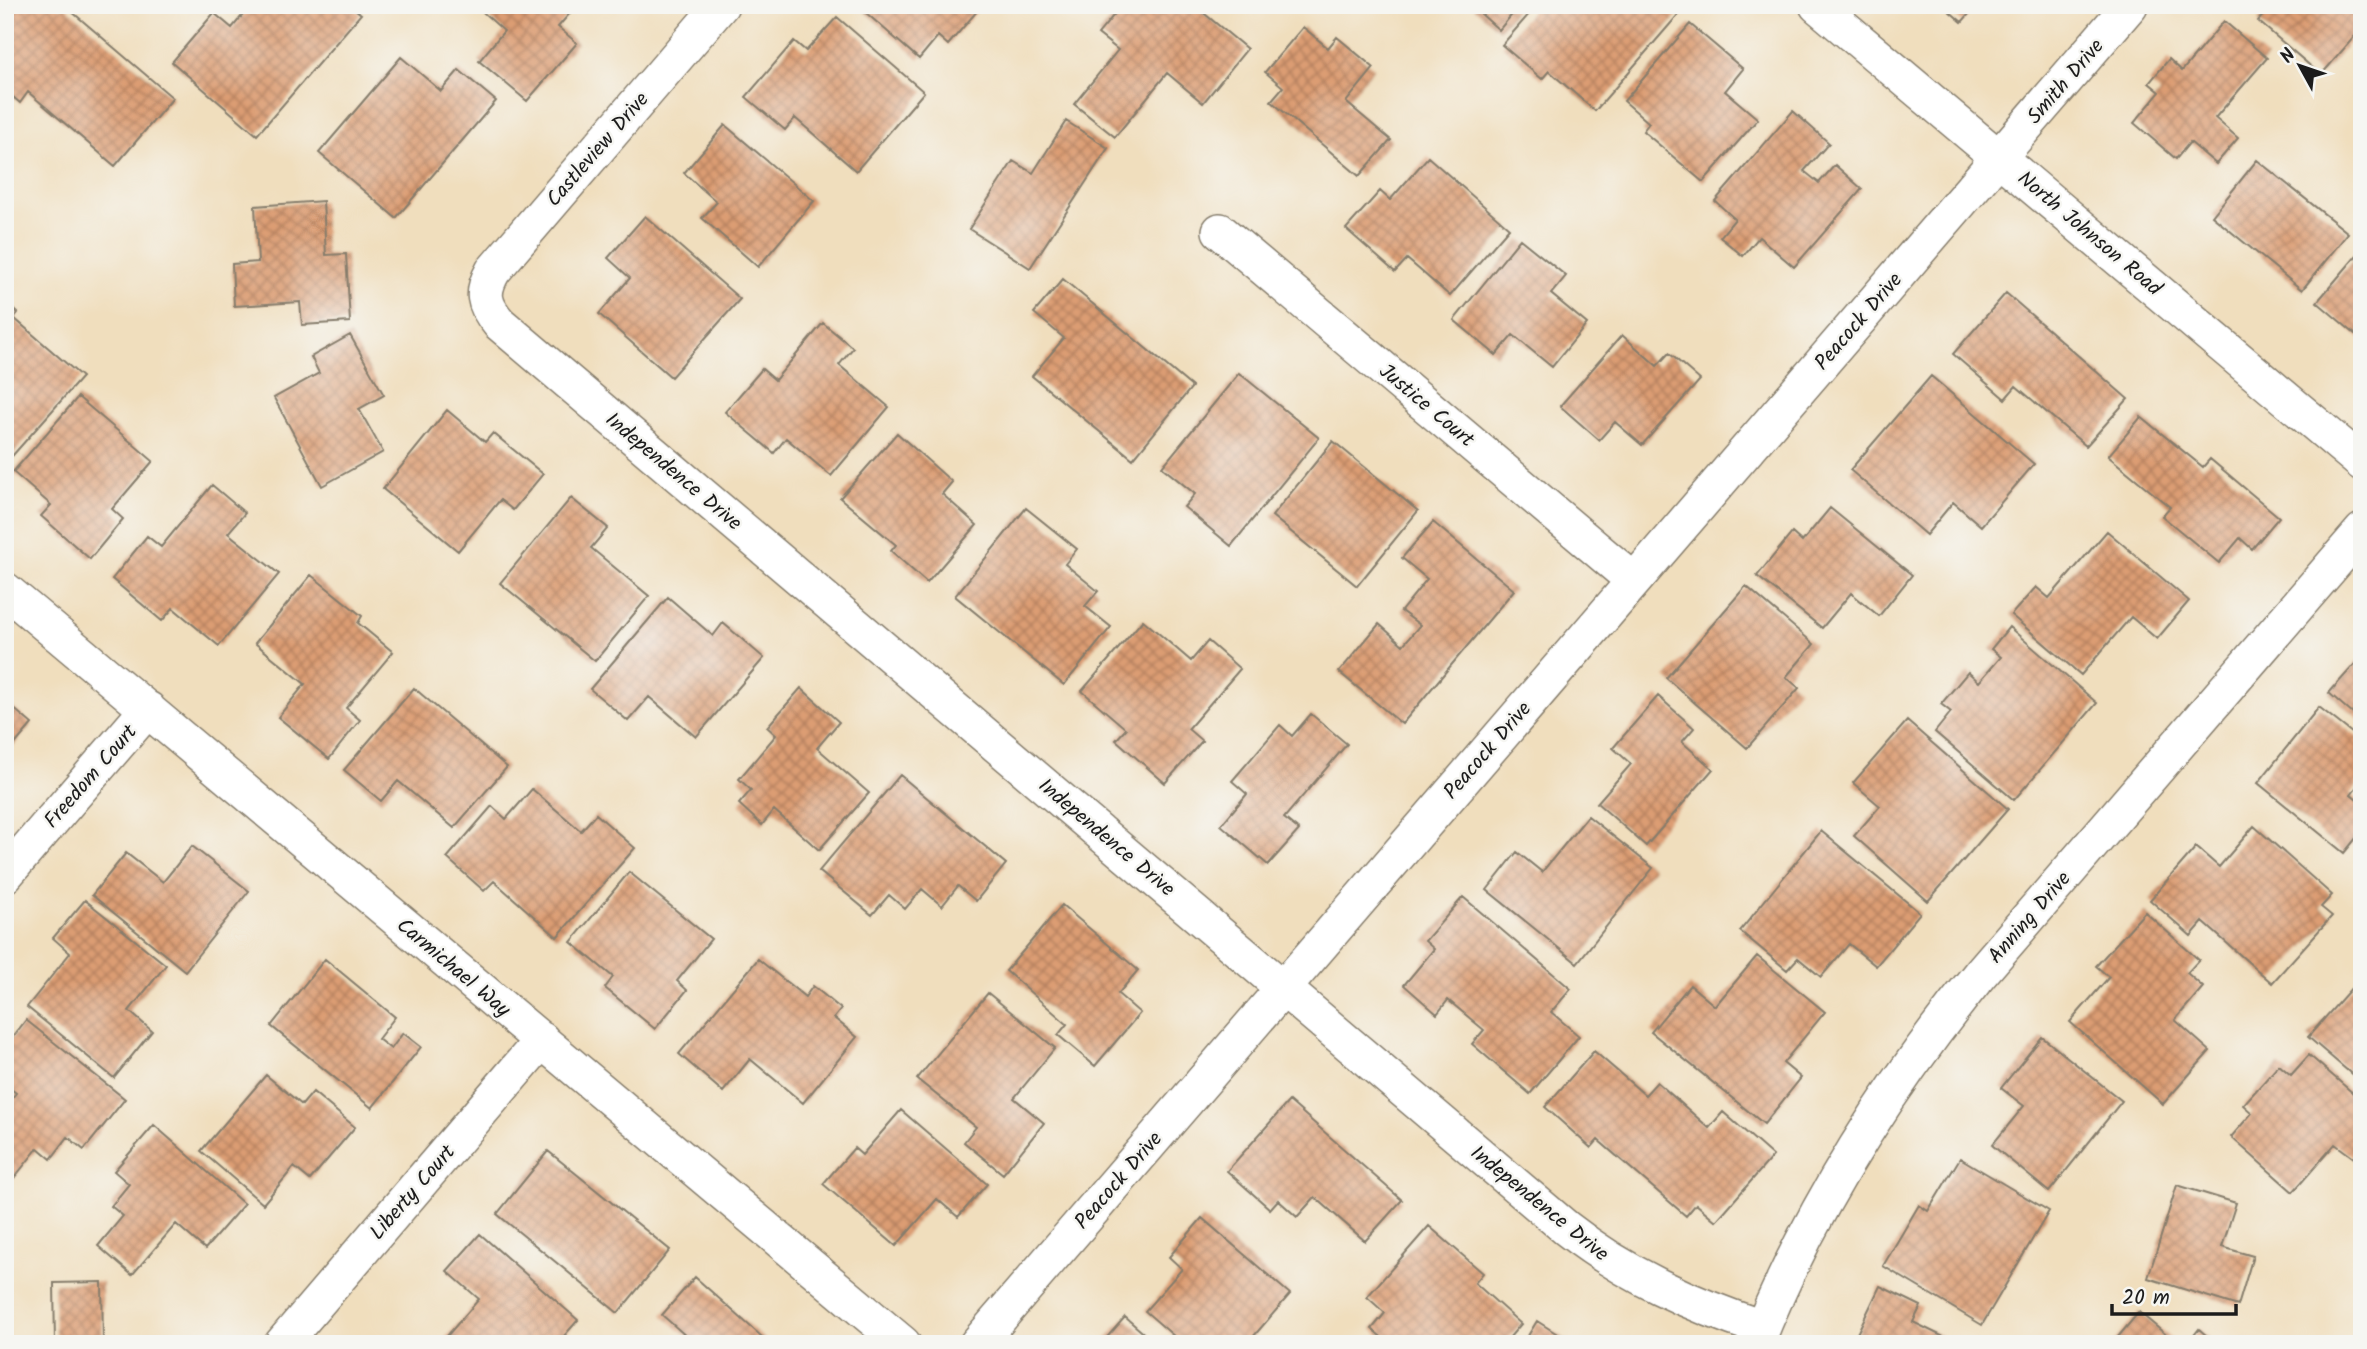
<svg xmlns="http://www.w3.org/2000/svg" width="2367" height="1349" viewBox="0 0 2367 1349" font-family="Kalam,sans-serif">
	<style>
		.building { fill: url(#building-cross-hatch) }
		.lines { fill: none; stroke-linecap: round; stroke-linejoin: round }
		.minor-casing { stroke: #867d6c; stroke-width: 38 }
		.minor { stroke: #fff; stroke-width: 35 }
		.labels { text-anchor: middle; stroke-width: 5; stroke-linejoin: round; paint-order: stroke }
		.street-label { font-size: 21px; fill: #1c1c1c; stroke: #f6f6f2 }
	</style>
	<defs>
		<pattern id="building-cross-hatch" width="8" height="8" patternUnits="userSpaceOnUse" patternTransform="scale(1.75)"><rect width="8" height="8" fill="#dc9d73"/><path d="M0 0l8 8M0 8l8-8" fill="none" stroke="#b27f5e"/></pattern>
	</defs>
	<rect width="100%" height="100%" fill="#f6f6f2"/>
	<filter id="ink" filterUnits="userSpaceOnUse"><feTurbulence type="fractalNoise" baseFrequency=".0143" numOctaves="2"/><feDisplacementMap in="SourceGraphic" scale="14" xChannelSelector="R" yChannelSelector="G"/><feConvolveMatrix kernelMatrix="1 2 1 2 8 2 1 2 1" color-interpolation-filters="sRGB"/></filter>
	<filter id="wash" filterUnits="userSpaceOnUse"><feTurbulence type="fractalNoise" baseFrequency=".00686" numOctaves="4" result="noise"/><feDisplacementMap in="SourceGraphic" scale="28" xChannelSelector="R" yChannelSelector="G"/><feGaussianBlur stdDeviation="1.57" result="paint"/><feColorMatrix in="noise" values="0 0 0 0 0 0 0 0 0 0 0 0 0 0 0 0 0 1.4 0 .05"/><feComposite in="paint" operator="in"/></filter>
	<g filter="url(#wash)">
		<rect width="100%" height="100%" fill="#f0debd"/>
		<g id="blocks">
			<path class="building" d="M 16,5 L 56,5 L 61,9 L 64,5 L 173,98 L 115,166 L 28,92 L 20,103 L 5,90 L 5,17 Z
				M 251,5 L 350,5 L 361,14 L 257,135 L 172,62 L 214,13 L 232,28 Z
				M 475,5 L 577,5 L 558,27 L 577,43 L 527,101 L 479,61 L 504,31 Z
				M 857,5 L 974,5 L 979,9 L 948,45 L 938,36 L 919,59 Z
				M 1122,5 L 1135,5 L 1142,11 L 1146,5 L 1194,5 L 1247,49 L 1203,103 L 1167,73 L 1115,137 L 1074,104 L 1118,50 L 1098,34 Z
				M 1471,5 L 1520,5 L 1499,30 Z
				M 1537,5 L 1667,5 L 1678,15 L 1595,111 L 1549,71 L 1542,79 L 1502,45 Z
				M 1942,5 L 1977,5 L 1962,22 Z
				M 2272,5 L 2360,5 L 2362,28 L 2321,75 L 2258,21 Z
				M 837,17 L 924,92 L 856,171 L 795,118 L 785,130 L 746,97 L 794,41 L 806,51 Z
				M 2224,21 L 2267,58 L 2215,118 L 2238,138 L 2216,164 L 2190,142 L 2176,159 L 2134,123 L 2160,92 L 2149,83 L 2169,59 L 2182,71 Z
				M 1690,24 L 1743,69 L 1725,91 L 1758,119 L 1703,182 L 1643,131 L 1649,123 L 1624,101 Z
				M 1303,27 L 1328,48 L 1337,37 L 1374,68 L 1346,102 L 1391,140 L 1359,176 L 1271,101 L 1283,87 L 1265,72 Z
				M 401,57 L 441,91 L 459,70 L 496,101 L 396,218 L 319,153 Z
				M 1793,111 L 1829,143 L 1804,171 L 1819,183 L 1835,165 L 1862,189 L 1794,267 L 1759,237 L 1743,256 L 1720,237 L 1735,219 L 1715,201 Z
				M 1066,121 L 1108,148 L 1030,268 L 969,229 L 1013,161 L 1033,173 Z
				M 725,125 L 814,201 L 758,267 L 702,218 L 717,202 L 684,173 Z
				M 1428,157 L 1509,228 L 1450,296 L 1407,259 L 1395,272 L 1346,229 L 1380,191 L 1390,200 Z
				M 2257,160 L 2348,233 L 2302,290 L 2212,216 Z
				M 323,201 L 326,255 L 346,254 L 350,322 L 302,325 L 300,302 L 234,306 L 232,264 L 258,262 L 255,206 Z
				M 645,216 L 740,299 L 671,377 L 599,314 L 630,278 L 608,258 Z
				M 1520,239 L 1566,276 L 1551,294 L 1587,324 L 1552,367 L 1513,335 L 1496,355 L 1454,320 Z
				M 2357,255 L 2362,259 L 2362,340 L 2317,302 Z
				M 1063,279 L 1192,387 L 1133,459 L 1032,376 L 1064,338 L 1034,313 Z
				M 2006,293 L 2128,399 L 2086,446 L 2016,386 L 2005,399 L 1953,354 Z
				M 5,302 L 18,313 L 14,318 L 82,377 L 5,464 Z
				M 823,323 L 853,348 L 839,365 L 889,407 L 831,476 L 786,438 L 774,453 L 725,412 L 762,369 L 775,380 Z
				M 350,335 L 384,395 L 359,409 L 383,452 L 322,486 L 274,398 L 319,373 L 311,357 Z
				M 1622,335 L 1657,366 L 1669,353 L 1700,380 L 1642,445 L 1615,422 L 1599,440 L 1560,406 Z
				M 1239,373 L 1319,438 L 1231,546 L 1184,507 L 1195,494 L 1162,467 Z
				M 1931,376 L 2034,464 L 1981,526 L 1953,502 L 1926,535 L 1850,470 Z
				M 78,397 L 153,461 L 112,509 L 123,519 L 90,559 L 41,516 L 51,505 L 13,472 Z
				M 447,410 L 485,442 L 493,433 L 543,474 L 513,510 L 500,500 L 458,551 L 383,489 Z
				M 2141,417 L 2203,467 L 2210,459 L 2279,517 L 2252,549 L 2240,538 L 2219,563 L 2162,516 L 2170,507 L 2108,456 Z
				M 897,433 L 952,482 L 942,494 L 977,525 L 927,583 L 891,551 L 896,545 L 840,498 Z
				M 1333,441 L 1418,511 L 1357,586 L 1272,516 Z
				M 212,485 L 245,513 L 228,533 L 279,574 L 219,646 L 173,608 L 162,621 L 112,579 L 147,536 L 161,547 Z
				M 571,498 L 608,528 L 591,548 L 649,596 L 595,661 L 500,583 Z
				M 1026,508 L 1077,549 L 1065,564 L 1098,591 L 1085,606 L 1111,627 L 1064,685 L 955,596 Z
				M 1830,508 L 1912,575 L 1879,616 L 1851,593 L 1822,628 L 1757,576 L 1792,533 L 1802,542 Z
				M 1433,522 L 1514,590 L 1402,724 L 1339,672 L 1379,624 L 1403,645 L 1420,625 L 1401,611 L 1427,579 L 1402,558 Z
				M 2107,531 L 2189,601 L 2157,639 L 2131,617 L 2081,675 L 2011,615 L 2036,587 L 2049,598 Z
				M 311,575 L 362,616 L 358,623 L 393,652 L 346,708 L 360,720 L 329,759 L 278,717 L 305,684 L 255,643 Z
				M 1746,586 L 1814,644 L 1786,677 L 1799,688 L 1747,748 L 1666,678 Z
				M 668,597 L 713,636 L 723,623 L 764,658 L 696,737 L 649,697 L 628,721 L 590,689 Z
				M 1143,620 L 1191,661 L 1208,641 L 1240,669 L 1188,729 L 1202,741 L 1165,783 L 1116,740 L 1126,729 L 1082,691 Z
				M 2009,627 L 2097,703 L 2014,800 L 1935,732 L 1951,712 L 1941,704 L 1968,672 L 1979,682 L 2001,657 L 1991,649 Z
				M 2362,656 L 2362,722 L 2329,693 Z
				M 414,688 L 507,767 L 454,828 L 398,781 L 381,801 L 344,770 Z
				M 801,688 L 839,722 L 817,748 L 869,793 L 819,850 L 774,810 L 762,825 L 739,804 L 751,790 L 739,779 L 776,735 L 767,727 Z
				M 1658,696 L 1694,728 L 1682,742 L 1713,769 L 1646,846 L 1597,803 L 1631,764 L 1613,748 Z
				M 5,701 L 32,724 L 5,756 Z
				M 2319,707 L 2362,741 L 2362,780 L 2351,794 L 2362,803 L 2362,831 L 2344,853 L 2258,783 Z
				M 1311,714 L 1347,744 L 1284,818 L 1299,830 L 1268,865 L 1221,825 L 1247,794 L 1232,781 L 1280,725 L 1292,736 Z
				M 1907,721 L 2008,809 L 1928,901 L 1854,836 L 1880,806 L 1853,783 Z
				M 900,775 L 1006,864 L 976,901 L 958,886 L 942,906 L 922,889 L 905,909 L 889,895 L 872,915 L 819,871 Z
				M 532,789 L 581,831 L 596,814 L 635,848 L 557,937 L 494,881 L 484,891 L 447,858 L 492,806 L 506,819 Z
				M 1588,816 L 1653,868 L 1577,963 L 1487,890 L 1517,852 L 1542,872 Z
				M 2254,826 L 2332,895 L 2321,907 L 2332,916 L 2272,983 L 2203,922 L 2191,936 L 2150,900 L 2196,847 L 2219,867 Z
				M 1821,831 L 1920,913 L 1876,966 L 1849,944 L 1821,977 L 1798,958 L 1787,970 L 1740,931 Z
				M 192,846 L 249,891 L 185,971 L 92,895 L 126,853 L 163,882 Z
				M 629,872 L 711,939 L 677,981 L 687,990 L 655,1029 L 605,988 L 613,977 L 571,942 Z
				M 1463,897 L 1571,989 L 1551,1012 L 1579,1036 L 1530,1094 L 1472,1044 L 1484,1030 L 1448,1000 L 1437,1014 L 1404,985 L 1434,949 L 1425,941 Z
				M 85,900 L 166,965 L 129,1011 L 152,1031 L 114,1078 L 27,1007 L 70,953 L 53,938 Z
				M 1062,905 L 1138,970 L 1118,994 L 1140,1013 L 1095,1066 L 1058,1035 L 1067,1024 L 1006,971 Z
				M 2145,912 L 2199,960 L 2187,973 L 2203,987 L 2175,1020 L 2210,1051 L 2163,1104 L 2070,1022 L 2109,977 L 2096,966 Z
				M 1757,956 L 1825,1012 L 1783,1063 L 1801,1078 L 1764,1124 L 1651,1032 L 1690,985 L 1715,1006 Z
				M 325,959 L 395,1017 L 378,1039 L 391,1049 L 403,1033 L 421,1047 L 372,1108 L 271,1026 Z
				M 758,959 L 805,997 L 813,986 L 841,1009 L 834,1018 L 857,1037 L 803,1103 L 750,1059 L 723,1092 L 679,1054 Z
				M 2362,976 L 2362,1083 L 2308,1037 Z
				M 988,993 L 1055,1048 L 1014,1098 L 1044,1123 L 1003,1174 L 964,1142 L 976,1127 L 917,1079 Z
				M 26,1020 L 125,1099 L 84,1150 L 68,1137 L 51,1159 L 38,1148 L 14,1178 L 5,1172 L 5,1107 L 16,1093 L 5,1084 L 5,1047 Z
				M 2042,1037 L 2122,1101 L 2049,1192 L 1992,1145 L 2024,1106 L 2001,1088 Z
				M 1594,1051 L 1645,1095 L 1657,1082 L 1709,1128 L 1723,1112 L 1773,1156 L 1716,1221 L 1696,1204 L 1686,1216 L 1598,1140 L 1591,1148 L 1545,1107 Z
				M 2309,1055 L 2362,1101 L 2362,1164 L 2335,1144 L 2293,1192 L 2231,1137 L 2252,1113 L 2243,1105 L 2279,1065 L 2291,1075 Z
				M 266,1075 L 302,1105 L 313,1092 L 355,1127 L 310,1180 L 294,1167 L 263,1204 L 201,1151 Z
				M 1289,1101 L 1402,1200 L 1365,1241 L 1315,1197 L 1297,1217 L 1278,1200 L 1270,1209 L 1227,1171 Z
				M 901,1110 L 987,1184 L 958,1217 L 937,1199 L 896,1246 L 823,1184 L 854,1148 L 862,1155 Z
				M 154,1125 L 244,1204 L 205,1249 L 176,1224 L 132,1275 L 98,1246 L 123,1216 L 111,1206 L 129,1184 L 114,1171 Z
				M 548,1151 L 670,1250 L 618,1313 L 497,1214 Z
				M 1960,1158 L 2049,1211 L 1982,1325 L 1883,1266 L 1919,1205 L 1928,1211 Z
				M 2177,1185 L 2236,1203 L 2222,1247 L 2253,1256 L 2238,1306 L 2148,1278 Z
				M 1202,1218 L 1290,1294 L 1247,1344 L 1183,1344 L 1145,1311 L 1182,1269 L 1169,1257 Z
				M 1429,1226 L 1483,1273 L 1475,1283 L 1521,1324 L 1504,1344 L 1389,1344 L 1372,1329 L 1385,1313 L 1367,1297 Z
				M 480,1234 L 578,1320 L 557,1344 L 440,1344 L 479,1299 L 447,1271 Z
				M 695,1277 L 770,1344 L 695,1344 L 662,1315 Z
				M 102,1282 L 103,1344 L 55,1344 L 54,1283 Z
				M 1880,1286 L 1921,1306 L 1913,1322 L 1958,1344 L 1852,1344 Z
				M 2139,1312 L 2177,1344 L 2112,1344 Z
				M 1125,1317 L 1156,1344 L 1101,1344 Z
				M 1537,1321 L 1573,1344 L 1523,1344 Z
				M 2199,1329 L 2216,1344 L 2187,1344 Z"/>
		</g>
	</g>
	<g filter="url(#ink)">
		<use href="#blocks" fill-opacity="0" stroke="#867d6c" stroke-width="2"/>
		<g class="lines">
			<g class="minor-casing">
				<path id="minor" d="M 721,5 L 493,271 C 481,292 483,304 499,323 L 1566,1228 C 1626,1275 1690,1304 1762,1328
					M 1817,5 L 2362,463
					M 1220,231 L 1633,580
					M 5,590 L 903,1344
					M 5,875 L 148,709
					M 282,1344 L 542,1040
					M 977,1344 L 2130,5
					M 1756,1344 C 1810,1209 1889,1086 1980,974 L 2362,531"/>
			</g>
			<use href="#minor" class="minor"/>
		</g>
	</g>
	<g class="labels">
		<g class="street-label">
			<text transform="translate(2065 81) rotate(-49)" y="7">Smith Drive</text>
			<text transform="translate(597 149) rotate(-49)" y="7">Castleview Drive</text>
			<text transform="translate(2090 233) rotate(40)" y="7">North Johnson Road</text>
			<text transform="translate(1858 321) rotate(-49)" y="7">Peacock Drive</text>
			<text transform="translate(1427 405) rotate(40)" y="7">Justice Court</text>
			<text transform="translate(674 471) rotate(40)" y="7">Independence Drive</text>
			<text transform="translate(1487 750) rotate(-49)" y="7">Peacock Drive</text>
			<text transform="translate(90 776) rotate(-49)" y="7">Freedom Court</text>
			<text transform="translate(1107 837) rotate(40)" y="7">Independence Drive</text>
			<text transform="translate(2029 917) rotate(-49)" y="7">Anning Drive</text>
			<text transform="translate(454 967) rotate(40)" y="7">Carmichael Way</text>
			<text transform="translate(1118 1180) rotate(-49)" y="7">Peacock Drive</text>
			<text transform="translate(412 1192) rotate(-49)" y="7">Liberty Court</text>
			<text transform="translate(1540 1203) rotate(39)" y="7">Independence Drive</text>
		</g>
	</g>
	<rect width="2367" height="1349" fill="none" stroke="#f6f6f2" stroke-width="28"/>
	<g transform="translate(2300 66) rotate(310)" stroke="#f6f6f2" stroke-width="5" paint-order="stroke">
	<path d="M0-5L12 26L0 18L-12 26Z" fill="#1c1c1c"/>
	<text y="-10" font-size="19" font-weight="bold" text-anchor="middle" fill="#1c1c1c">N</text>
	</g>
	<path d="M2112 1304v10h124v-10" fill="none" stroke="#1c1c1c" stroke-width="3.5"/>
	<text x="2122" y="1304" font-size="21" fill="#1c1c1c" stroke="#f6f6f2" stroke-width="5" paint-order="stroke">20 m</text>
</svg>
